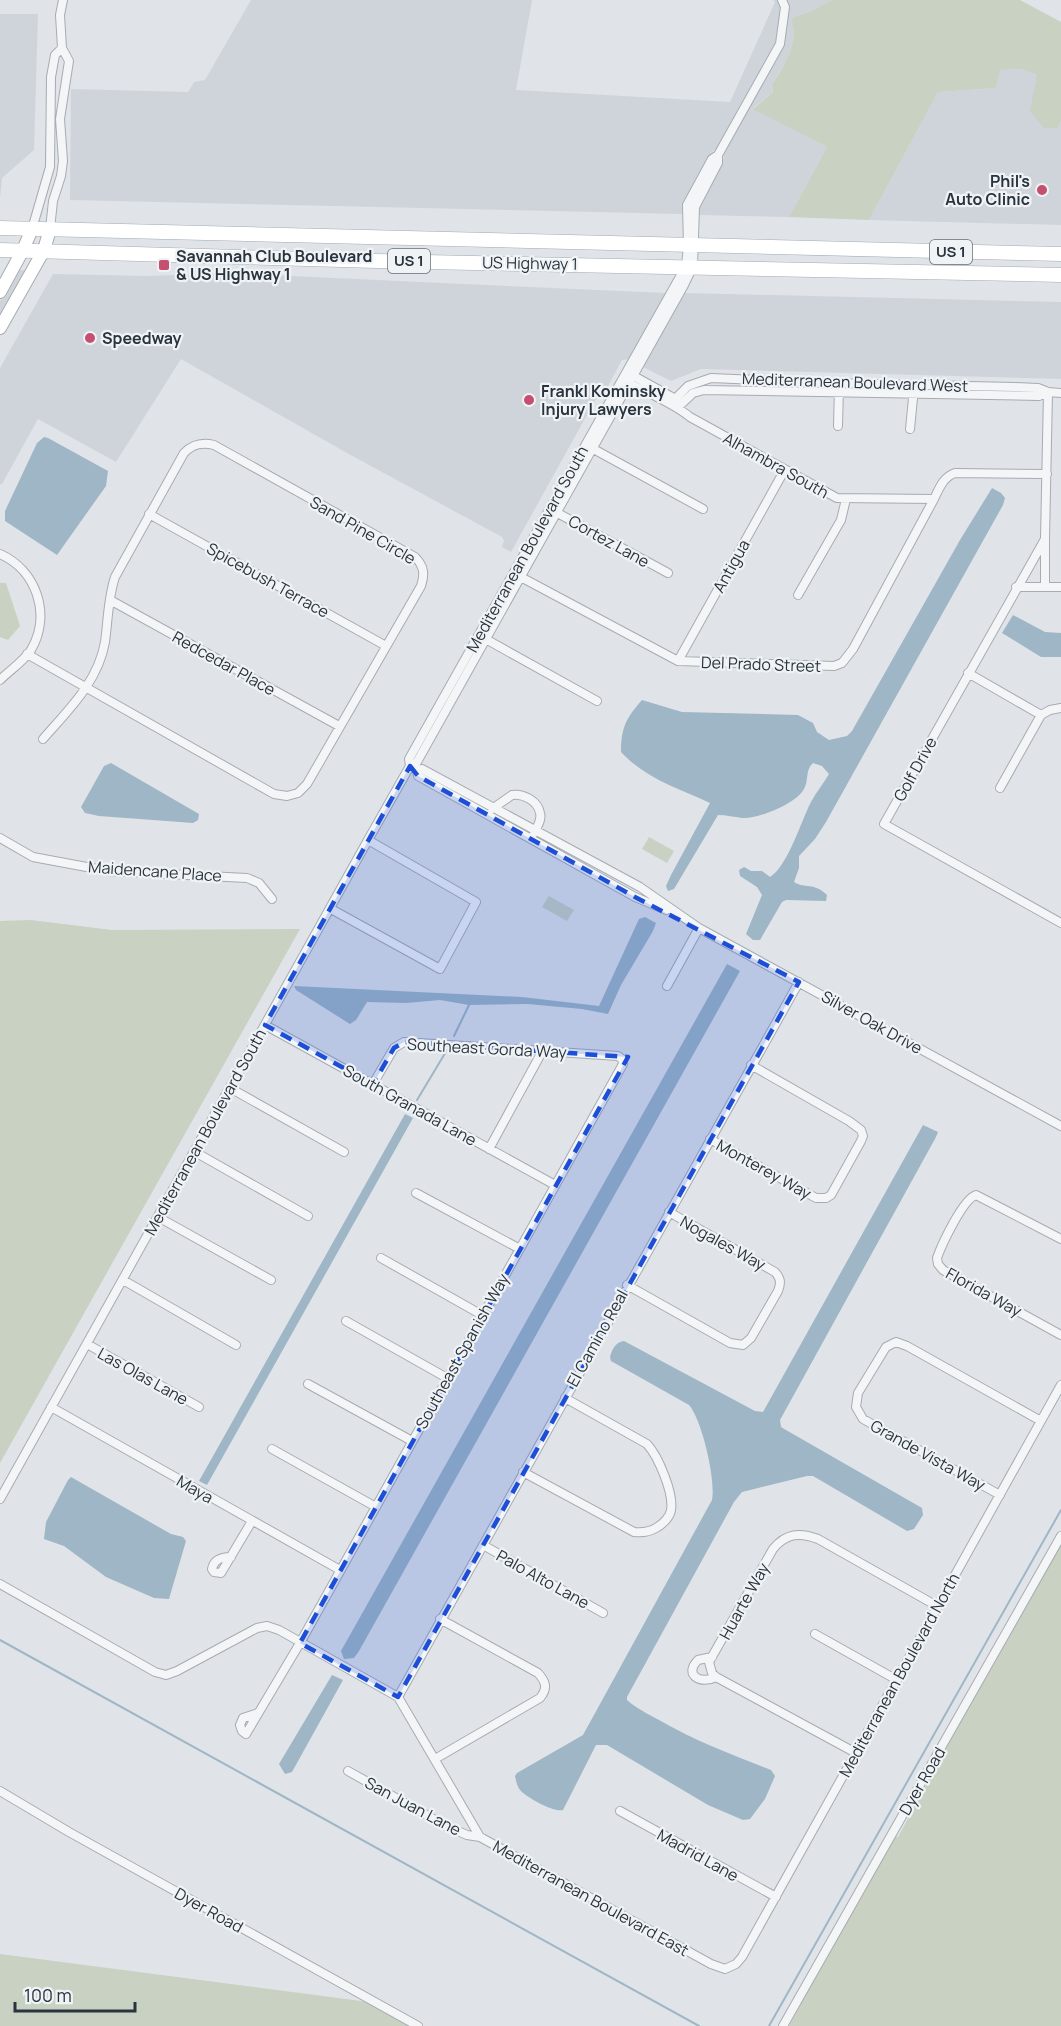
<svg xmlns="http://www.w3.org/2000/svg" width="1061" height="2026" viewBox="0 0 1061 2026" font-family="Manrope,sans-serif">
	<style>
		.built { fill: #cfd4da }
		.green { fill: #c8d1c2 }
		.water { fill: #9eb6c5 }
		.lines { fill: none; stroke-linecap: round; stroke-linejoin: round }
		.stream { stroke: #9eb6c5; stroke-width: 2 }
		.street-casing { stroke: #a6acb2; stroke-width: 10 }
		.secondary-casing { stroke: #a6acb2; stroke-width: 14 }
		.primary-casing { stroke: #a1aab3; stroke-width: 15 }
		.street { stroke: #f3f5f7; stroke-width: 8 }
		.secondary { stroke: #fff; stroke-width: 12 }
		.primary { stroke: #fff; stroke-width: 14 }
		.marked { fill: #1d4ed8; fill-opacity: 0.2; stroke: #1d4ed8; stroke-width: 4.5; stroke-dasharray: 12 8; stroke-linejoin: round }
		.poi-dot { fill: #c44f6f; stroke: #f0f3f6; stroke-width: 2 }
		.labels { text-anchor: middle; stroke-width: 4.5; stroke-linejoin: round; paint-order: stroke }
		.shield { fill: #f0f3f6; stroke: #656d75; stroke-width: 1.5 }
		.shield-label { font-size: 15px; font-weight: bold; fill: #2a343e }
		.poi-label { font-size: 16px; font-weight: bold; fill: #2a343e; stroke: #f0f3f6; text-anchor: start }
		.street-label { font-size: 16px; fill: #2a343e; stroke: #f0f3f6 }
	</style>
	<rect width="100%" height="100%" fill="#e0e4e8"/>
	<path class="built" d="M 251,0 L 532,0 L 516,90 L 730,102 L 775,2 L 773,0 L 832,0 L 809,12 L 791,18 L 794,27 L 793,44 L 788,58 L 772,84 L 773,92 L 753,108 L 827,147 L 789,217 L 699,215 L 699,209 L 722,165 L 724,156 L 714,150 L 708,157 L 697,176 L 683,203 L 682,214 L 70,200 L 71,89 L 188,92 L 194,82 L 205,80 Z
		M 0,14 L 38,14 L 34,150 L 2,178 L 0,198 Z
		M 1021,69 L 1037,75 L 1057,128 L 1061,121 L 1061,225 L 869,220 L 938,92 L 996,88 L 1000,70 Z
		M 17,270 L 27,270 L 0,318 L 0,301 Z
		M 230,273 L 463,284 L 666,293 L 629,359 L 622,360 L 603,395 L 598,395 L 511,552 L 502,547 L 504,541 L 502,537 L 347,453 L 181,359 L 116,462 L 38,419 L 2,484 L 0,484 L 0,368 L 53,274 L 147,276 Z
		M 685,293 L 1061,302 L 1061,379 L 701,369 L 671,381 L 643,367 Z"/>
	<path class="green" d="M 832,0 L 1020,0 L 1061,22 L 1061,121 L 1057,128 L 1044,128 L 1030,111 L 1037,75 L 1021,69 L 1000,70 L 996,88 L 938,92 L 869,220 L 789,217 L 827,147 L 753,109 L 773,92 L 772,84 C 785,64 800,43 791,18 L 809,12 Z
		M 0,583 L 6,583 L 20,626 L 8,640 L 0,637 Z
		M 649,837 L 674,851 L 667,863 L 642,849 Z
		M 549,896 L 574,910 L 567,921 L 542,907 Z
		M 31,920 L 112,930 L 300,929 L 0,1463 L 0,921 Z
		M 1061,1536 L 1061,2026 L 789,2026 L 892,1835 L 898,1837 Z
		M 0,1954 L 376,2003 L 416,2026 L 0,2026 Z"/>
	<path class="water" d="M 44,437 L 48,438 L 108,471 L 106,486 L 57,555 L 5,521 L 5,511 L 37,443 Z
		M 992,488 L 1001,493 L 1005,498 L 1003,505 L 826,822 L 815,839 L 799,856 L 799,868 L 794,882 C 805,889 814,882 827,895 L 826,901 L 786,900 L 782,902 L 760,940 L 753,940 L 746,934 L 762,895 L 757,887 L 740,876 L 739,870 L 744,867 L 751,871 L 762,871 L 770,877 C 788,866 801,821 811,802 C 816,792 824,783 829,774 L 822,766 L 813,763 C 805,770 809,780 804,789 C 796,804 758,819 742,818 C 734,817 726,815 718,815 L 674,889 L 668,891 L 666,886 L 671,875 L 710,803 C 678,788 646,779 621,752 C 621,728 626,718 642,700 L 682,712 L 798,715 L 813,723 L 817,732 L 829,740 L 847,736 L 852,731 L 960,540 Z
		M 1013,615 L 1045,632 L 1061,633 L 1061,657 L 1041,657 L 1002,633 Z
		M 111,763 L 199,814 L 198,820 L 193,823 L 99,816 L 85,813 L 81,807 L 104,766 Z
		M 645,917 L 656,923 L 653,931 L 621,985 L 608,1014 L 582,1009 L 528,1004 L 469,1005 L 440,1000 L 406,1003 L 367,1002 L 356,1020 L 350,1024 L 296,990 L 294,986 L 522,997 L 599,1006 L 639,919 Z
		M 727,964 L 740,971 L 359,1651 L 354,1658 L 344,1659 L 341,1651 Z
		M 405,1114 L 413,1118 L 207,1485 L 199,1481 Z
		M 923,1125 L 938,1132 L 936,1137 L 780,1420 L 781,1427 L 786,1430 L 922,1508 L 923,1515 L 914,1529 L 907,1531 L 813,1476 L 807,1476 L 742,1492 L 734,1502 L 627,1697 L 627,1700 C 636,1708 648,1714 659,1720 C 695,1741 733,1755 771,1770 L 775,1776 L 765,1799 L 750,1819 L 743,1820 L 708,1805 L 607,1745 L 596,1745 L 563,1810 C 554,1813 526,1797 520,1790 C 517,1786 516,1781 515,1776 L 517,1773 L 583,1735 L 712,1500 C 716,1480 702,1420 689,1405 L 611,1361 L 610,1357 C 612,1350 615,1342 624,1341 L 755,1411 L 763,1412 Z
		M 71,1477 L 171,1534 L 183,1537 L 186,1541 L 169,1599 L 154,1598 L 106,1577 L 64,1546 L 44,1539 L 46,1522 L 68,1480 Z
		M 332,1675 L 343,1680 L 292,1772 L 285,1774 L 279,1764 Z"/>
	<g class="lines">
		<path class="stream" d="M 454,1036 L 469,1005
			M 417,1100 L 447,1050
			M 0,1640 L 699,2026
			M 769,2026 L 1061,1510"/>
		<g class="street-casing">
			<path id="street" d="M 32,229 L 50,167 L 51,77 L 55,55 L 62,48
				M 50,229 L 53,201 L 61,176 L 63,161 L 60,119 L 69,61 L 62,48 L 60,15 L 63,0
				M 630,374 L 670,396 L 675,399 L 678,407 L 693,393 L 704,390 L 1039,396 L 1048,392
				M 625,381 C 647,393 672,402 690,417 L 837,498 L 934,499 C 939,489 943,477 955,473 L 1047,474
				M 672,402 L 688,386 L 711,378 L 827,383 L 1015,387 L 1038,388 L 1048,392 L 1061,393
				M 838,426 L 839,386
				M 910,429 L 914,388
				M 588,446 L 703,509
				M 552,510 L 668,573
				M 149,514 L 386,646
				M 1045,539 L 884,824 L 1061,923
				M 0,554 C 36,570 52,614 31,650 C 24,661 10,670 0,680
				M 517,575 L 678,661 L 834,666 L 842,663 L 853,649 L 934,499
				M 1045,586 L 1045,539 L 1048,392
				M 1016,587 L 1061,587
				M 798,595 L 841,520 L 846,499
				M 110,600 L 339,726
				M 482,637 L 597,701
				M 27,654 L 274,794 L 287,796 L 298,793 L 307,784 L 421,586 C 425,574 424,566 415,557 L 214,445 C 202,442 193,444 184,453 L 115,577 C 108,598 108,620 105,642 C 98,682 69,709 43,739
				M 678,661 L 784,471
				M 968,673 L 1041,715 L 1050,710 L 1061,708
				M 410,766 L 417,770 L 422,769 L 640,887 L 699,928 L 1061,1126
				M 410,766 L 409,759 L 686,266 L 688,245 L 687,205 L 712,159 L 718,155
				M 417,770 L 418,776 L 635,897 L 666,910
				M 1000,788 L 1041,715
				M 492,809 L 512,795 C 523,793 538,801 540,813 C 542,820 537,827 534,833
				M 0,838 L 33,857 L 108,871 L 247,878 L 259,883 L 272,899
				M 331,909 L 440,969 L 476,902 L 368,840
				M 667,986 L 699,928
				M 265,1025 L 555,1185
				M 373,1084 L 394,1048 L 404,1042 L 618,1056 L 622,1059
				M 230,1088 L 344,1152
				M 710,1139 L 816,1198 L 826,1198 L 831,1195 L 861,1141 L 863,1136 L 861,1130 L 849,1121 L 751,1065
				M 489,1149 L 543,1050
				M 195,1152 L 308,1216
				M 416,1193 L 520,1249
				M 158,1217 L 271,1280
				M 1061,1239 L 976,1195 C 963,1199 942,1244 937,1258 L 938,1264 L 943,1270 L 1061,1335
				M 381,1258 L 482,1315
				M 123,1280 L 236,1345
				M 627,1285 L 730,1343 L 743,1345 L 751,1338 L 778,1291 C 781,1283 781,1279 775,1272 L 669,1212
				M 346,1321 L 447,1378
				M 87,1344 L 199,1407
				M 308,1384 L 412,1441
				M 51,1407 L 340,1570
				M 272,1449 L 376,1507
				M 523,1472 L 634,1532 C 642,1533 649,1532 656,1528 C 663,1524 670,1517 671,1510 C 674,1493 658,1456 647,1444 L 565,1398
				M 1000,1495 L 863,1419 L 856,1407 L 858,1393 L 886,1347 L 896,1342 L 907,1346 L 1041,1421
				M 0,1499 L 368,840 L 410,766 L 417,762 L 684,285 L 693,266 L 695,207 L 718,163 L 718,155 L 780,44 L 785,7 L 782,0
				M 483,1545 L 603,1613
				M 231,1557 C 222,1557 214,1559 212,1569 L 214,1572 L 221,1573 L 252,1521
				M 0,1584 L 155,1672 L 166,1675 L 177,1671 L 257,1628 L 267,1626 L 279,1630 L 398,1697 L 480,1837 L 711,1964 L 725,1969 L 736,1964 L 742,1957 L 1061,1385
				M 815,1634 L 897,1680
				M 712,1657 L 698,1660 C 683,1675 701,1685 716,1677
				M 398,1697 L 799,982
				M 258,1713 L 243,1718 L 240,1725 L 242,1731 L 246,1734 L 300,1643 L 623,1064 L 622,1059
				M 856,1753 L 716,1677 L 712,1673 L 709,1662 L 773,1549 C 786,1533 800,1532 818,1539 L 937,1606
				M 435,1759 L 540,1698 C 548,1688 546,1682 538,1673 L 440,1619
				M 348,1771 L 446,1826 L 467,1835 L 480,1837
				M 0,1791 L 69,1832 L 418,2026
				M 620,1811 L 776,1897
				M 783,2026 L 1061,1536"/>
		</g>
		<g class="secondary-casing">
			<path id="secondary" d="M 0,292 L 23,250 L 32,229
				M 0,328 L 44,250 L 50,229"/>
		</g>
		<g class="primary-casing">
			<path id="primary" d="M 0,228 L 1061,254
				M 0,250 L 376,261 L 1061,275"/>
		</g>
		<use href="#street" class="street"/>
		<use href="#secondary" class="secondary"/>
		<use href="#primary" class="primary"/>
	</g>
	<path class="marked" d="M 410,766 L 418,776 L 635,897 L 799,982 L 398,1697 L 300,1643 L 628,1057 L 404,1042 L 394,1048 L 373,1084 L 265,1025 Z"/>
	<g class="poi-dot">
		<circle cx="1042" cy="190" r="6"/>
		<rect x="158" y="259" width="12" height="12" rx="3"/>
		<circle cx="90" cy="338" r="6"/>
		<circle cx="529" cy="400" r="6"/>
	</g>
	<g class="labels">
		<g class="shield">
			<rect x="930" y="240" width="42" height="24" rx="4.5"/>
			<rect x="388" y="249" width="42" height="24" rx="4.5"/>
		</g>
		<g class="shield-label">
			<text x="951" y="257">US 1</text>
			<text x="409" y="266">US 1</text>
		</g>
		<g class="poi-label">
			<text x="1030" y="187" text-anchor="end">Phil's<tspan x="1030" dy="18">Auto Clinic</tspan></text>
			<text x="176" y="262">Savannah Club Boulevard<tspan x="176" dy="18">&amp; US Highway 1</tspan></text>
			<text x="102" y="344">Speedway</text>
			<text x="541" y="397">Frankl Kominsky<tspan x="541" dy="18">Injury Lawyers</tspan></text>
		</g>
		<g class="street-label">
			<text transform="translate(530 263) rotate(1)" y="6">US Highway 1</text>
			<text transform="translate(855 382) rotate(2)" y="6">Mediterranean Boulevard West</text>
			<text transform="translate(776 465) rotate(29)" y="6">Alhambra South</text>
			<text transform="translate(363 530) rotate(30)" y="6">Sand Pine Circle</text>
			<text transform="translate(609 541) rotate(29)" y="6">Cortez Lane</text>
			<text transform="translate(527 549) rotate(-61)" y="6">Mediterranean Boulevard South</text>
			<text transform="translate(731 566) rotate(-61)" y="6">Antigua</text>
			<text transform="translate(268 580) rotate(29)" y="6">Spicebush Terrace</text>
			<text transform="translate(224 663) rotate(29)" y="6">Redcedar Place</text>
			<text transform="translate(761 664) rotate(2)" y="6">Del Prado Street</text>
			<text transform="translate(915 769) rotate(-61)" y="6">Golf Drive</text>
			<text transform="translate(155 871) rotate(4)" y="6">Maidencane Place</text>
			<text transform="translate(872 1022) rotate(29)" y="6">Silver Oak Drive</text>
			<text transform="translate(487 1048) rotate(3)" y="6">Southeast Gorda Way</text>
			<text transform="translate(410 1105) rotate(29)" y="6">South Granada Lane</text>
			<text transform="translate(205 1132) rotate(-61)" y="6">Mediterranean Boulevard South</text>
			<text transform="translate(764 1169) rotate(29)" y="6">Monterey Way</text>
			<text transform="translate(723 1243) rotate(29)" y="6">Nogales Way</text>
			<text transform="translate(984 1292) rotate(29)" y="6">Florida Way</text>
			<text transform="translate(597 1338) rotate(-61)" y="6">El Camino Real</text>
			<text transform="translate(462 1351) rotate(-61)" y="6">Southeast Spanish Way</text>
			<text transform="translate(143 1376) rotate(29)" y="6">Las Olas Lane</text>
			<text transform="translate(928 1455) rotate(29)" y="6">Grande Vista Way</text>
			<text transform="translate(195 1489) rotate(30)" y="6">Maya</text>
			<text transform="translate(543 1579) rotate(29)" y="6">Palo Alto Lane</text>
			<text transform="translate(744 1601) rotate(-61)" y="6">Huarte Way</text>
			<text transform="translate(899 1675) rotate(-61)" y="6">Mediterranean Boulevard North</text>
			<text transform="translate(922 1781) rotate(-60)" y="6">Dyer Road</text>
			<text transform="translate(413 1806) rotate(28)" y="6">San Juan Lane</text>
			<text transform="translate(698 1855) rotate(29)" y="6">Madrid Lane</text>
			<text transform="translate(591 1898) rotate(29)" y="6">Mediterranean Boulevard East</text>
			<text transform="translate(209 1910) rotate(29)" y="6">Dyer Road</text>
		</g>
	</g>
	<path d="M15 2002v9h120v-9" fill="none" stroke="#2a343e" stroke-width="3"/>
	<text x="24" y="2002" font-size="18" fill="#2a343e" stroke="#f0f3f6" stroke-width="4.5" paint-order="stroke">100 m</text>
</svg>
